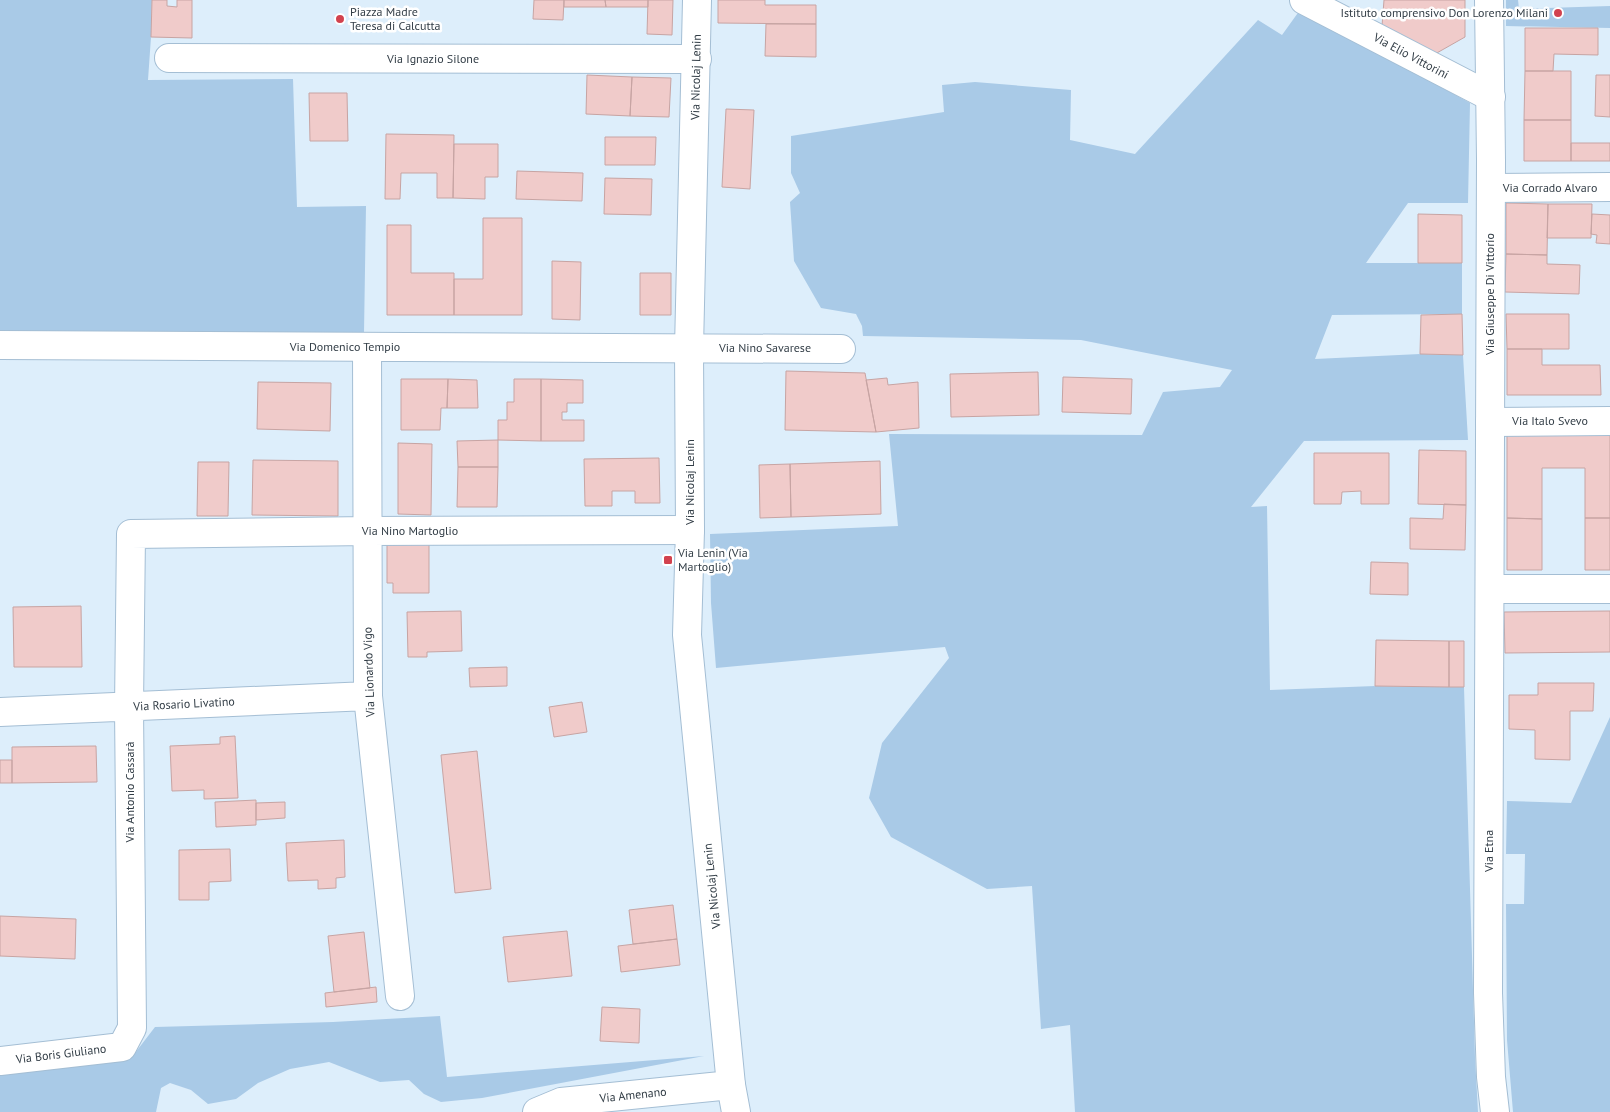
<svg xmlns="http://www.w3.org/2000/svg" width="1610" height="1112" viewBox="0 0 1610 1112" font-family="'PT Sans',sans-serif">
	<style>
		.green { fill: #a9cae7 }
		.building { fill: #f0cbca; stroke: #c7a4a3 }
		.lines { fill: none; stroke-linecap: round; stroke-linejoin: round }
		.minor-casing { stroke: #a4bed4; stroke-width: 30 }
		.tertiary-casing { stroke: #a4bed4; stroke-width: 30 }
		.secondary-casing { stroke: #a4bed4; stroke-width: 30 }
		.minor { stroke: #fff; stroke-width: 28 }
		.tertiary { stroke: #fff; stroke-width: 28 }
		.secondary { stroke: #fff; stroke-width: 28 }
		.poi-dot { fill: #d2424e; stroke: #fff; stroke-width: 2 }
		.labels { text-anchor: middle; stroke-width: 5; stroke-linejoin: round; paint-order: stroke }
		.poi-label { font-size: 12px; fill: #323d46; stroke: #fff; text-anchor: start }
		.street-label { font-size: 12px; fill: #323d46; stroke: #fff }
	</style>
	<rect width="100%" height="100%" fill="#ddeefb"/>
	<path class="green" d="M 0,0 L 152,0 L 151,37 L 148,80 L 293,79 L 297,207 L 366,206 L 364,333 L 0,332 Z
		M 1506,0 L 1518,0 L 1519,9 L 1610,6 L 1610,28 L 1506,26 Z
		M 1300,10 L 1470,103 L 1468,203 L 1408,203 L 1366,263 L 1462,263 L 1462,314 L 1332,315 L 1315,359 L 1420,354 L 1463,355 L 1468,440 L 1304,441 L 1251,507 L 1267,506 L 1270,690 L 1375,686 L 1464,687 L 1475,1057 L 1478,1112 L 1075,1112 L 1070,1025 L 1041,1029 L 1032,886 L 987,889 L 891,837 L 869,798 L 882,743 L 949,658 L 945,647 L 716,668 L 711,603 L 710,534 L 898,526 L 889,434 L 1142,435 L 1163,392 L 1220,387 L 1232,370 L 1081,340 L 863,336 L 862,326 L 856,314 L 821,308 L 794,261 L 790,202 L 800,193 L 791,173 L 791,136 L 944,112 L 942,85 L 975,82 L 1071,90 L 1070,140 L 1135,154 L 1258,20 L 1282,35 Z
		M 1610,717 L 1610,1112 L 1513,1112 L 1507,1040 L 1506,904 L 1524,904 L 1525,854 L 1506,854 L 1507,801 L 1571,803 Z
		M 440,1016 L 447,1077 L 704,1056 L 482,1098 L 441,1102 L 424,1094 L 409,1080 L 380,1082 L 329,1062 L 290,1069 L 258,1083 L 236,1099 L 208,1104 L 191,1090 L 170,1083 L 161,1088 L 156,1112 L 0,1112 L 0,1069 L 135,1053 L 155,1027 L 333,1022 Z"/>
	<path class="building" d="M 152,0 L 167,0 L 167,6 L 177,7 L 177,0 L 192,0 L 192,38 L 151,37 Z
		M 534,0 L 564,0 L 563,20 L 533,19 Z
		M 564,0 L 605,0 L 606,7 L 564,7 Z
		M 605,0 L 648,0 L 648,7 L 606,7 Z
		M 648,0 L 673,0 L 672,35 L 647,34 Z
		M 718,0 L 765,0 L 765,5 L 816,5 L 816,24 L 718,23 Z
		M 1384,0 L 1465,0 L 1465,37 L 1435,54 L 1382,26 Z
		M 766,24 L 816,24 L 816,57 L 765,56 Z
		M 1525,28 L 1598,28 L 1598,55 L 1554,54 L 1553,71 L 1525,71 Z
		M 1525,71 L 1571,71 L 1571,120 L 1524,120 Z
		M 587,75 L 632,77 L 630,116 L 586,114 Z
		M 1596,75 L 1610,75 L 1610,117 L 1595,116 Z
		M 632,77 L 671,78 L 669,117 L 630,116 Z
		M 309,93 L 347,93 L 348,141 L 310,141 Z
		M 726,109 L 754,110 L 750,189 L 722,187 Z
		M 1524,120 L 1571,120 L 1571,161 L 1524,161 Z
		M 386,134 L 454,135 L 453,198 L 437,198 L 437,173 L 401,173 L 400,199 L 385,199 Z
		M 605,137 L 656,137 L 655,165 L 605,165 Z
		M 1571,143 L 1610,143 L 1610,161 L 1571,161 Z
		M 454,144 L 498,144 L 498,177 L 485,177 L 485,199 L 453,198 Z
		M 517,171 L 583,173 L 582,201 L 516,199 Z
		M 605,178 L 652,179 L 651,215 L 604,214 Z
		M 1506,203 L 1548,204 L 1547,255 L 1506,254 Z
		M 1548,204 L 1592,204 L 1591,238 L 1547,238 Z
		M 1418,214 L 1462,215 L 1462,263 L 1418,263 Z
		M 1592,214 L 1610,215 L 1610,244 L 1596,243 L 1597,235 L 1591,234 Z
		M 483,218 L 522,218 L 522,315 L 454,315 L 454,279 L 483,279 Z
		M 387,225 L 411,225 L 411,273 L 454,273 L 454,315 L 387,315 Z
		M 1506,254 L 1547,255 L 1547,264 L 1580,265 L 1579,294 L 1505,292 Z
		M 552,261 L 581,262 L 580,320 L 552,319 Z
		M 640,273 L 671,273 L 671,315 L 640,315 Z
		M 1462,314 L 1463,355 L 1420,354 L 1421,315 Z
		M 1506,314 L 1569,314 L 1569,349 L 1507,349 Z
		M 1507,349 L 1542,349 L 1542,365 L 1600,365 L 1601,395 L 1507,395 Z
		M 786,371 L 865,373 L 876,432 L 785,430 Z
		M 1038,372 L 1039,415 L 951,417 L 950,374 Z
		M 1063,377 L 1132,379 L 1131,414 L 1062,412 Z
		M 887,378 L 888,385 L 918,382 L 919,428 L 876,432 L 866,380 Z
		M 401,379 L 448,379 L 447,408 L 441,408 L 440,430 L 401,430 Z
		M 448,379 L 477,380 L 478,408 L 447,408 Z
		M 514,379 L 541,379 L 541,441 L 498,440 L 498,420 L 507,420 L 507,402 L 514,402 Z
		M 541,379 L 583,380 L 583,403 L 567,403 L 567,412 L 562,412 L 562,420 L 584,420 L 584,441 L 541,441 Z
		M 258,382 L 331,383 L 330,431 L 257,429 Z
		M 1507,434 L 1610,434 L 1610,518 L 1585,518 L 1585,468 L 1542,468 L 1542,519 L 1507,518 Z
		M 498,440 L 498,467 L 458,467 L 457,441 Z
		M 398,443 L 432,444 L 431,515 L 398,514 Z
		M 1419,450 L 1466,451 L 1466,505 L 1418,504 Z
		M 1314,453 L 1389,453 L 1389,504 L 1361,504 L 1361,491 L 1342,492 L 1341,504 L 1314,504 Z
		M 659,458 L 660,503 L 635,503 L 635,491 L 612,491 L 612,506 L 585,506 L 584,459 Z
		M 253,460 L 338,461 L 338,516 L 252,515 Z
		M 880,461 L 881,514 L 791,517 L 790,464 Z
		M 198,462 L 229,462 L 228,516 L 197,516 Z
		M 790,464 L 791,517 L 760,518 L 759,465 Z
		M 458,467 L 498,467 L 497,507 L 457,507 Z
		M 1444,504 L 1466,505 L 1465,550 L 1410,549 L 1410,518 L 1443,519 Z
		M 1507,518 L 1542,519 L 1542,570 L 1507,570 Z
		M 1585,518 L 1610,518 L 1610,570 L 1585,570 Z
		M 429,544 L 429,593 L 393,593 L 393,583 L 387,583 L 387,545 Z
		M 1371,562 L 1408,563 L 1408,595 L 1370,594 Z
		M 81,606 L 82,667 L 14,667 L 13,607 Z
		M 461,611 L 462,651 L 427,652 L 427,657 L 408,657 L 407,612 Z
		M 1610,611 L 1610,652 L 1505,653 L 1504,612 Z
		M 1376,640 L 1449,641 L 1449,687 L 1375,686 Z
		M 1449,641 L 1464,641 L 1464,687 L 1449,687 Z
		M 507,667 L 507,686 L 470,687 L 469,668 Z
		M 1538,683 L 1594,683 L 1593,711 L 1570,711 L 1570,760 L 1535,759 L 1535,730 L 1509,729 L 1509,695 L 1538,695 Z
		M 582,702 L 587,732 L 554,737 L 549,707 Z
		M 235,736 L 238,798 L 204,799 L 204,790 L 172,791 L 170,746 L 220,744 L 220,737 Z
		M 96,746 L 97,782 L 12,783 L 12,747 Z
		M 477,751 L 491,889 L 455,893 L 441,755 Z
		M 0,760 L 12,760 L 12,783 L 0,783 Z
		M 256,800 L 256,825 L 216,827 L 215,802 Z
		M 285,802 L 285,818 L 256,820 L 256,803 Z
		M 344,840 L 345,877 L 336,878 L 336,888 L 318,889 L 318,880 L 288,881 L 286,843 Z
		M 230,849 L 231,881 L 209,882 L 209,900 L 179,900 L 179,850 Z
		M 673,905 L 677,939 L 633,944 L 629,910 Z
		M 0,916 L 76,919 L 75,959 L 0,956 Z
		M 567,931 L 572,976 L 508,982 L 503,937 Z
		M 364,932 L 370,988 L 334,992 L 328,936 Z
		M 677,939 L 680,965 L 621,972 L 618,946 Z
		M 376,987 L 377,1002 L 326,1007 L 325,993 Z
		M 602,1007 L 640,1009 L 639,1043 L 600,1041 Z"/>
	<g class="lines">
		<g class="minor-casing">
			<path id="minor" d="M 1304,0 L 1491,97
				M 169,58 L 697,59
				M 1491,188 L 1610,187
				M 0,345 L 841,349
				M 367,347 L 368,696 L 400,996
				M 1490,422 L 1610,421
				M 0,712 L 368,696
				M 0,1061 L 122,1047 L 132,1028 L 129,707 L 131,534 L 367,531 L 690,530
				M 731,1085 L 736,1112"/>
		</g>
		<g class="tertiary-casing">
			<path id="tertiary" d="M 1489,0 L 1491,160 L 1488,993 L 1491,1077 L 1495,1112
				M 1490,589 L 1610,589"/>
		</g>
		<g class="secondary-casing">
			<path id="secondary" d="M 537,1112 L 561,1102 L 731,1085 L 687,635 L 690,530 L 689,348 L 697,0"/>
		</g>
		<use href="#minor" class="minor"/>
		<use href="#tertiary" class="tertiary"/>
		<use href="#secondary" class="secondary"/>
	</g>
	<g class="poi-dot">
		<circle cx="1558" cy="13" r="5"/>
		<circle cx="340" cy="19" r="5"/>
		<rect x="663" y="555" width="10" height="10" rx="2.5"/>
	</g>
	<g class="labels">
		<g class="poi-label">
			<text x="350" y="16">Piazza Madre<tspan x="350" dy="14">Teresa di Calcutta</tspan></text>
			<text x="1548" y="17" text-anchor="end">Istituto comprensivo Don Lorenzo Milani</text>
			<text x="678" y="557">Via Lenin (Via<tspan x="678" dy="14">Martoglio)</tspan></text>
		</g>
		<g class="street-label">
			<text transform="translate(1411 56) rotate(28)" y="4">Via Elio Vittorini</text>
			<text x="433" y="63">Via Ignazio Silone</text>
			<text transform="translate(696 77) rotate(-89)" y="4">Via Nicolaj Lenin</text>
			<text x="1550" y="192">Via Corrado Alvaro</text>
			<text transform="translate(1490 294) rotate(-90)" y="4">Via Giuseppe Di Vittorio</text>
			<text x="345" y="351">Via Domenico Tempio</text>
			<text x="765" y="352">Via Nino Savarese</text>
			<text x="1550" y="425">Via Italo Svevo</text>
			<text transform="translate(690 482) rotate(-90)" y="4">Via Nicolaj Lenin</text>
			<text x="410" y="535">Via Nino Martoglio</text>
			<text transform="translate(369 672) rotate(-92)" y="4">Via Lionardo Vigo</text>
			<text transform="translate(184 704) rotate(-3)" y="4">Via Rosario Livatino</text>
			<text transform="translate(130 792) rotate(-90)" y="4">Via Antonio Cassarà</text>
			<text transform="translate(1489 851) rotate(-90)" y="4">Via Etna</text>
			<text transform="translate(712 886) rotate(-96)" y="4">Via Nicolaj Lenin</text>
			<text transform="translate(61 1054) rotate(-7)" y="4">Via Boris Giuliano</text>
			<text transform="translate(633 1095) rotate(-6)" y="4">Via Amenano</text>
		</g>
	</g>
</svg>
